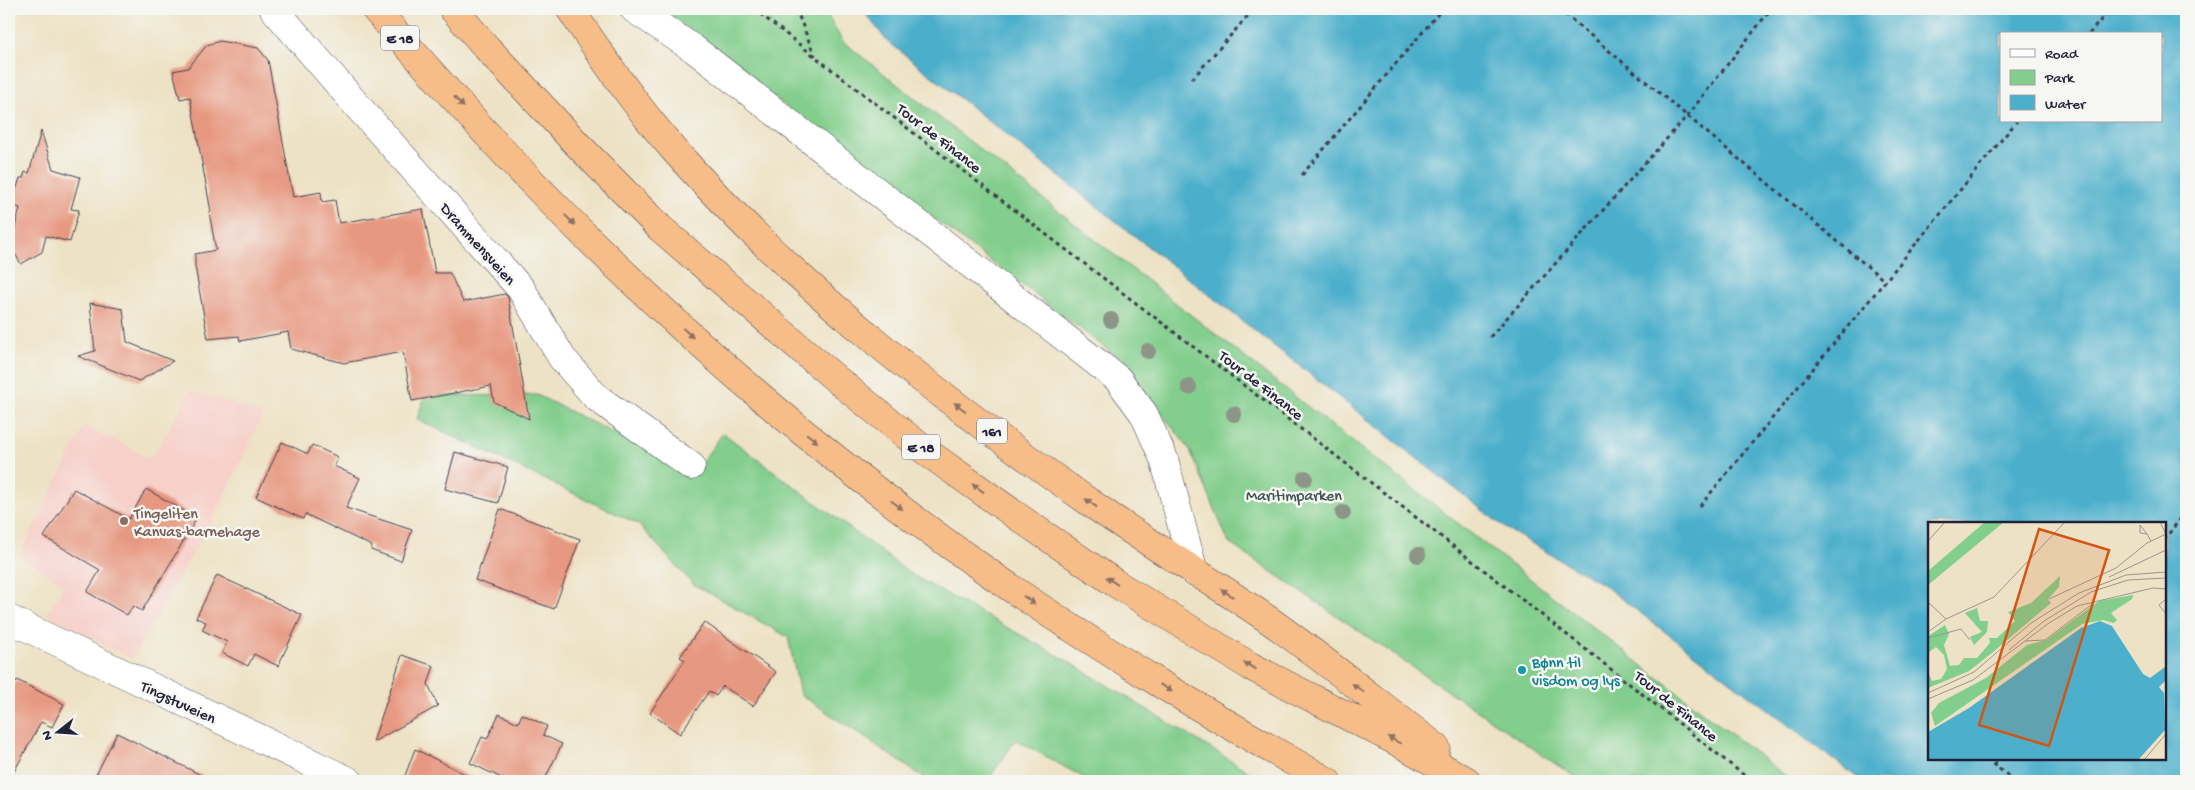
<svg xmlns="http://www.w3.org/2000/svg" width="2195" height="790" viewBox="0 0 2195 790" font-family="'Gochi Hand',sans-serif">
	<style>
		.built { fill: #f7d0ca }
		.green { fill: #82ce8c; stroke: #527864 }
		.water { fill: #4cafcb; stroke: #376883; fill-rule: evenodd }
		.building { fill: #e79880 }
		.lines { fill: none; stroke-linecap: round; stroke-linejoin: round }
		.minor-casing { stroke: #403f50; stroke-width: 29 }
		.highway-casing { stroke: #403f50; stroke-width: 29 }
		.path { stroke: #403f50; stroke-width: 3; stroke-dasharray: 4 4; stroke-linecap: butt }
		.minor { stroke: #fff; stroke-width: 28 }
		.highway { stroke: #f7bd88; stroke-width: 28 }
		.tree { fill: #8d9586 }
		.oneway { fill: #8c7062 }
		.education-dot { fill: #8d6e63; stroke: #f6f6f2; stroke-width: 2 }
		.culture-dot { fill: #0f9aa8; stroke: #f6f6f2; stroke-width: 2 }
		.labels { text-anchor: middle; stroke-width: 5; stroke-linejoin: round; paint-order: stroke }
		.shield { fill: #f6f6f2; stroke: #626272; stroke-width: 1 }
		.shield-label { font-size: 15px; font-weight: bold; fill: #22223b }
		.street-label { font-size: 16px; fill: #22223b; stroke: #f6f6f2 }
		.park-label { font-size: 16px; fill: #3f5653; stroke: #f6f6f2 }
		.education-label { font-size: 16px; fill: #785e54; stroke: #f6f6f2; text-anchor: start }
		.culture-label { font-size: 16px; fill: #0d838f; stroke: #f6f6f2; text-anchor: start }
		.inset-road { fill: none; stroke: #9c958e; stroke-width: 1 }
		.view { fill: #d45411; fill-opacity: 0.15; stroke: #d45411; stroke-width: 2.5 }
		.inset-edge { fill: none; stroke: #22223b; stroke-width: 2.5 }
	</style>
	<rect width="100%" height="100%" fill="#f6f6f2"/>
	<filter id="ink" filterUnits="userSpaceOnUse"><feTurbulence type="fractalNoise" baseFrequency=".02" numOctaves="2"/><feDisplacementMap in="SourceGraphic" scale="10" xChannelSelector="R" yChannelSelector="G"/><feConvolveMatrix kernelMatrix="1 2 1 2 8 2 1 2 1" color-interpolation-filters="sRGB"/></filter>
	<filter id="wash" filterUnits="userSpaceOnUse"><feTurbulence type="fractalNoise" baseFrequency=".0096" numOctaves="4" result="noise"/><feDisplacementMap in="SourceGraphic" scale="20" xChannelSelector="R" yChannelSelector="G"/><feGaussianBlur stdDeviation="1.12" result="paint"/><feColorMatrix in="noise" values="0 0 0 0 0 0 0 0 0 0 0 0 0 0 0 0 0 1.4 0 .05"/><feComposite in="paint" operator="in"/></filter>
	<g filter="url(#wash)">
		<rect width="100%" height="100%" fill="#ede2c5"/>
		<path class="built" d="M 191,390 L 263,414 L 222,502 L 132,659 L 47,614 L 65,585 L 20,556 L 84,426 L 107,438 L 109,436 L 149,459 L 156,451 Z"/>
		<path class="green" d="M 664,9 L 824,9 L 842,41 L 1359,447 L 1792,781 L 1581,781 L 1229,543 L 1190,450 L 1120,359 L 701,42 Z
			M 537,395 L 694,473 L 723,433 L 912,575 L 1066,660 L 1264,781 L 1090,781 L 1016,740 L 987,781 L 929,781 L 800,694 L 788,637 L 693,584 L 638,524 L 417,419 L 425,396 Z"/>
		<path class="water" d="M 862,9 L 2186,9 L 2186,781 L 1862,781 L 1602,584 L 1505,528 L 886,40 ZM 2001,34 L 2161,34 L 2161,121 L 2001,121 ZM 1929,524 L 2164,524 L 2164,759 L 1929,759 Z"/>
		<g id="blocks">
			<path class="building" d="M 220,41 L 258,48 L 268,60 L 293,197 L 321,192 L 322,202 L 335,200 L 339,223 L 423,209 L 435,273 L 450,273 L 463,302 L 505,294 L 508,297 L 529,419 L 494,402 L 491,386 L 412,401 L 403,352 L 344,363 L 291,349 L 288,332 L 240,341 L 239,336 L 208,339 L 195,266 L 195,254 L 216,250 L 209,212 L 211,212 L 190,97 L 180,99 L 173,71 L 188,68 L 207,45 Z
				M 41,131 L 53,169 L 80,177 L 71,209 L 79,210 L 70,242 L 46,236 L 42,252 L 21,264 L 10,245 L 20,208 L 11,205 L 20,178 L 23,178 L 25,172 L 29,173 Z
				M 90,303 L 123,309 L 127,342 L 173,361 L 139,381 L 78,356 L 95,351 Z
				M 282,442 L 308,454 L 312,445 L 338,457 L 334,466 L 360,478 L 346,508 L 412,530 L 401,561 L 371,550 L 372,546 L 305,514 L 303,519 L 256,497 Z
				M 455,452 L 508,467 L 498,503 L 445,489 Z
				M 74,489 L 129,519 L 146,489 L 197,518 L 142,611 L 133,606 L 127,615 L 87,592 L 100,570 L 44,537 Z
				M 500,509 L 580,539 L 554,609 L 475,580 Z
				M 217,575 L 302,615 L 278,666 L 254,654 L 248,666 L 222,653 L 227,642 L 202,630 L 206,622 L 196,618 Z
				M 704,622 L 776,672 L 753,706 L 723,686 L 716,696 L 709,691 L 680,734 L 650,713 L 685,660 L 680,657 Z
				M 402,655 L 434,666 L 428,684 L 438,706 L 373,742 Z
				M 17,680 L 64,704 L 52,727 L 41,722 L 9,781 L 9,695 Z
				M 499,714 L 518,723 L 522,714 L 547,726 L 543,735 L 562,744 L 544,781 L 508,781 L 470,763 L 482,737 L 487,739 Z
				M 117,733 L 213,781 L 93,781 Z
				M 415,749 L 479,781 L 403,781 Z"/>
		</g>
	</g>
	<g filter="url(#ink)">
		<use href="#blocks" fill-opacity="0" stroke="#403f50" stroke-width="1"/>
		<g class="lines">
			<g class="minor-casing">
				<path id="minor" d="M 274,9 L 360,109 L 521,289 L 562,358 L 596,397 L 691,466
					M 634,9 L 694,49 L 1118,379 L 1144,414 L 1164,459 L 1194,572
					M 9,619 L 349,781"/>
			</g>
			<g class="highway-casing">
				<path id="highway" d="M 375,9 C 425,66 476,124 529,179 C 671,326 827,461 995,577 C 1102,651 1214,717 1327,781
					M 453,9 L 487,48 L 576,143 L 660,228 L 835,378 L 924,450 L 1021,519 L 1115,583 L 1250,666 L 1394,740 L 1467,781
					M 570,9 C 603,58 636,107 676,152 C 799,291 950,405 1102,511 C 1156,548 1212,581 1266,618 C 1324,659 1379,704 1436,747"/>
			</g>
			<path class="path" d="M 754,9 C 1085,268 1424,517 1751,781
				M 796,9 L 815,56
				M 1559,9 L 1885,281
				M 2089,34 L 2110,9
				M 1192,79 L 1254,9
				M 1302,175 L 1442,9
				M 1490,337 L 1687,116 L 1771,9
				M 1700,506 L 2017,121
				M 2164,540 L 2186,511
				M 1986,759 L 2015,781
				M 1994,765 L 1998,759"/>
			<use href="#minor" class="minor"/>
			<use href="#highway" class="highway"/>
		</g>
		<g class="tree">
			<circle cx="1111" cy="320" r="8"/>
			<circle cx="1148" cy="351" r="8"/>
			<circle cx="1189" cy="387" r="8"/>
			<circle cx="1234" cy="414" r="8"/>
			<circle cx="1305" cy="478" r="8"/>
			<circle cx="1343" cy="513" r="8"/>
			<circle cx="1418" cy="555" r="8"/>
		</g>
		<defs><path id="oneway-solid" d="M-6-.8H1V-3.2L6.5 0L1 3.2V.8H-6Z" transform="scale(1.25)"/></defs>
		<g class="oneway">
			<use href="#oneway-solid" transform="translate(459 102) rotate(47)"/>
			<use href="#oneway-solid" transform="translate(570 220) rotate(45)"/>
			<use href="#oneway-solid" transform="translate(688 333) rotate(43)"/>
			<use href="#oneway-solid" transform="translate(960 407) rotate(-143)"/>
			<use href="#oneway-solid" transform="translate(812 438) rotate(39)"/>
			<use href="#oneway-solid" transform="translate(978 488) rotate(-144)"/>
			<use href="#oneway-solid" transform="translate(1091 503) rotate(-144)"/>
			<use href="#oneway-solid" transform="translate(897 505) rotate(37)"/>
			<use href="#oneway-solid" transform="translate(1112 581) rotate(-146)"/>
			<use href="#oneway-solid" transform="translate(1227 593) rotate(-147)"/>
			<use href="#oneway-solid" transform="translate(1029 600) rotate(34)"/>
			<use href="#oneway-solid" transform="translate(1250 666) rotate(-151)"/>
			<use href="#oneway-solid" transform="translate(1166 688) rotate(31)"/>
			<use href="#oneway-solid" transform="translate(1358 688) rotate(-143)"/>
			<use href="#oneway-solid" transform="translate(1394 740) rotate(-152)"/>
		</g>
	</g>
	<circle class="education-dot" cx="124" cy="521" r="5"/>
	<circle class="culture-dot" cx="1522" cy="670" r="5"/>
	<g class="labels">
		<g class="shield">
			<rect x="381" y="25.5" width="38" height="25" rx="4"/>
			<rect x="977" y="418.5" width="30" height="25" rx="4"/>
			<rect x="902" y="434.5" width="38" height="25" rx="4"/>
		</g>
		<g class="shield-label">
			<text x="400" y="43">E 18</text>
			<text x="992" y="436">161</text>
			<text x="921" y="452">E 18</text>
		</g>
		<g class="street-label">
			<text transform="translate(940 137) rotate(38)" y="6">Tour de Finance</text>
			<text transform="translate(479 243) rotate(48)" y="6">Drammensveien</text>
			<text transform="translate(1262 384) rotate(38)" y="6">Tour de Finance</text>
			<text transform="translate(179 701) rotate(25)" y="6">Tingstuveien</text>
			<text transform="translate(1677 705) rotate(39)" y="6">Tour de Finance</text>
		</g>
		<g class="park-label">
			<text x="1294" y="500">Maritimparken</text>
		</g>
		<g class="education-label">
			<text x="134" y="518">Tingeliten<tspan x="134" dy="18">Kanvas-barnehage</tspan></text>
		</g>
		<g class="culture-label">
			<text x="1532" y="667">Bønn til<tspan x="1532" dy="18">visdom og lys</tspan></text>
		</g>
	</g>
	<g transform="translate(1928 522)">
		<rect width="238" height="238" fill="#ede2c5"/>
		<path d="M 57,0 L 76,0 L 0,63 L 0,49 ZM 132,54 L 131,65 L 120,77 L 123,81 L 65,130 L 41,149 L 0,166 L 0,150 L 4,159 L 13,157 L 19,147 L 16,133 L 8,125 L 0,131 L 0,114 L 17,103 L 21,112 L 16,123 L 22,144 L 31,143 L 36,136 L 49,136 L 62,121 L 61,116 L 69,116 L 87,99 L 80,90 L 103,81 ZM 205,73 L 204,77 L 183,91 L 189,98 L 186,101 L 175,98 L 154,102 L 7,204 L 3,191 L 11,181 L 58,156 L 99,123 L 118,118 L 171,79 ZM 49,86 L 52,99 L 60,99 L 59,110 L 46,123 L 42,115 L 54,110 L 37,91 Z" fill="#82ce8c"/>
		<path d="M 172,99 L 184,104 L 215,152 L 222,156 L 237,145 L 237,159 L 231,165 L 236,171 L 237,208 L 211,237 L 0,237 L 0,210 L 41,186 L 153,106 Z" fill="#4cafcb"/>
		<path class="inset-road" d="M 219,12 L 212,11 L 212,3 L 219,12 L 223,19M 0,19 L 17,0M 181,55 L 238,28M 121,77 L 188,46 L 219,21 L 238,12 L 232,0M 238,77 L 231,83 L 238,92M 0,80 L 18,97M 0,110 L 18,97 L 66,75 L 137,0M 0,116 L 33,107 L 42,118M 97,119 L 117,118 L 167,80M 81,128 L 116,99 L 163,70 L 200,58 L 238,56M 0,171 L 46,150 L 103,101 L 151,71 L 198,53 L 238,50M 0,177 L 45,158 L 121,101 L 149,84 L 225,66 L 238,67M 216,238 L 238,212"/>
		<path class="view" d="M 111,7 L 181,28 L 121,224 L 51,203 Z"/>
		<rect width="238" height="238" class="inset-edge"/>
	</g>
	<rect width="2195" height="790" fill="none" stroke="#f6f6f2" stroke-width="30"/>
	<rect x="2000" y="32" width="162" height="90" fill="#f6f6f2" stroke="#a1a1a9"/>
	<rect x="2010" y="49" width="25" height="8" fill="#ffffff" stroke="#a1a1a9"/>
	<text x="2045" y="58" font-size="15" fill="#22223b">Road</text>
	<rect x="2010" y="70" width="25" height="15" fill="#82ce8c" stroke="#a1a1a9"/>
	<text x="2045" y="82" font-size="15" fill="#22223b">Park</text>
	<rect x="2010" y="95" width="25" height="15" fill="#4cafcb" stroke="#a1a1a9"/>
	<text x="2045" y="108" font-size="15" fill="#22223b">Water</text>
	<g transform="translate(58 732) rotate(253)" stroke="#f6f6f2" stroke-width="4" paint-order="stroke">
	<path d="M0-4L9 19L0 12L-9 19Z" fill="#22223b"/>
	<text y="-8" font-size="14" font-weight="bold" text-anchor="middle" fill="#22223b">N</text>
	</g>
</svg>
